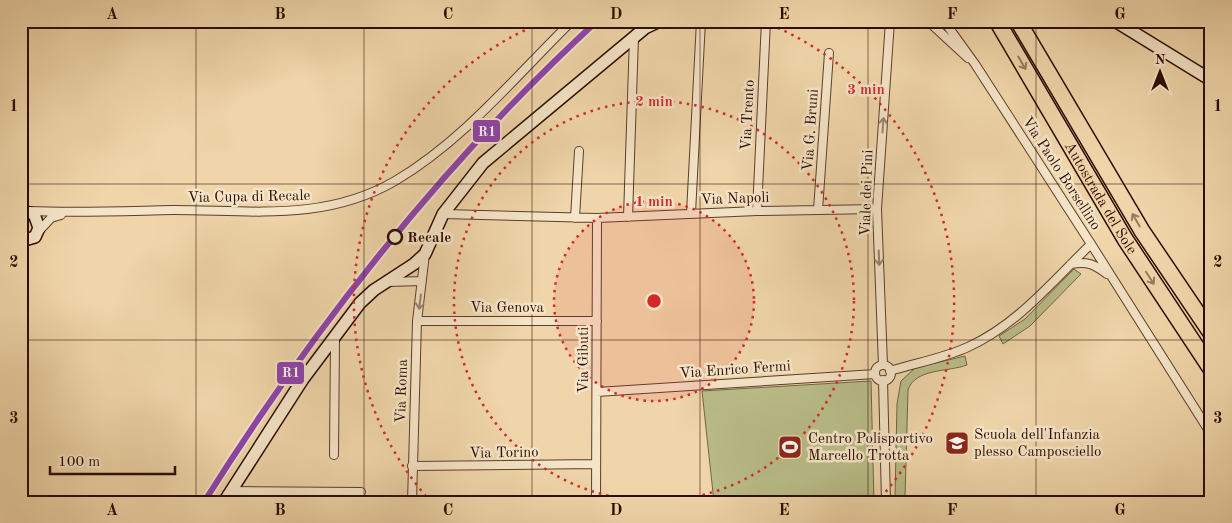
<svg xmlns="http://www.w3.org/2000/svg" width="1232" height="523" viewBox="0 0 1232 523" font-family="'Old Standard TT',serif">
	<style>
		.green { fill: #b9bd88; stroke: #726444 }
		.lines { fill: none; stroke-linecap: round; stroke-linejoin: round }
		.street-casing { stroke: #5c3e2b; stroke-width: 10 }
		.secondary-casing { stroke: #2b0c01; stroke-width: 14 }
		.highway-casing { stroke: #2b0c01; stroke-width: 18 }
		.street { stroke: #f5e4c7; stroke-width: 8 }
		.secondary { stroke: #f5e4c7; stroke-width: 11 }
		.highway { stroke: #efd5a9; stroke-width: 15 }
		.rail-1-casing { stroke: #f5e4c7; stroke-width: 10 }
		.rail-1 { stroke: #8e44ad; stroke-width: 6 }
		.oneway { stroke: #977b5d }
		.oneway2 { stroke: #9a836e }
		.grid { fill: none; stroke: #2b0c01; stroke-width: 1; stroke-opacity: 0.55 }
		.ring { fill: none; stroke: #d62828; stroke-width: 2.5; stroke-dasharray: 2.5 5 }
		.stop-dot { fill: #f5e4c7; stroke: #2b0c01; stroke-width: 2.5 }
		.labels { text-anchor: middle; stroke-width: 5; stroke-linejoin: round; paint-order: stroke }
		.street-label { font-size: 15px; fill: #2b0c01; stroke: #f5e4c7 }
		.stop-label { font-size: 15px; font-weight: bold; fill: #2b0c01; stroke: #f5e4c7; text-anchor: start }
		.poi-label { font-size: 15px; fill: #2b0c01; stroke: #f5e4c7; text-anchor: start }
		.centre { fill: #d62828; stroke: #f5e4c7; stroke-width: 2.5 }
		.ring-label { font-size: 15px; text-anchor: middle; font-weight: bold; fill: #d62828; stroke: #f5e4c7; stroke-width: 5; stroke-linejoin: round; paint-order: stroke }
		.line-badge { stroke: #f5e4c7; stroke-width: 2 }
		.badge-label { font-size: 14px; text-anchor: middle; font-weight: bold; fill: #fff }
		.neatline { fill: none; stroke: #2b0c01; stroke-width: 2 }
		.grid-label { font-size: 16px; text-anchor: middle; font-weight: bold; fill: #2b0c01 }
	</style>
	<rect width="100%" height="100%" fill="#efd5a9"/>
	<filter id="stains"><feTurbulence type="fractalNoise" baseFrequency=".004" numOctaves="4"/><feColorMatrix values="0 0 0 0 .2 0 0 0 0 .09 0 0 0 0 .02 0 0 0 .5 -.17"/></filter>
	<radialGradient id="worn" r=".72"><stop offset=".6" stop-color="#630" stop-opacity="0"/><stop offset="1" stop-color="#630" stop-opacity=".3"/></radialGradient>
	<path class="green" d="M 1074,269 L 1081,274 L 1030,326 L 1003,344 L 999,336 L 1025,319 Z
		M 965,356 L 967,365 C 949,372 915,368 908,390 L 905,497 L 895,497 L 897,404 L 901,381 L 915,368 Z
		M 871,381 L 874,502 L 714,502 L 702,391 Z"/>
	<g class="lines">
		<g class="street-casing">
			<path id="street" d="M 928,21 L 968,58
				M 818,210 L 829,53
				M 29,211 C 77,213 125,211 173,210 C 251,210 324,222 395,181 C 463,141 516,76 572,21
				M 757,211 L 766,21
				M 691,213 L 701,21
				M 443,214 L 597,218 L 757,211 L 877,209
				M 628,217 L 634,37
				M 575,218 L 579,151
				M 38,232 L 51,218 L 61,215
				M 1091,244 L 1211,434
				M 1071,264 C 1087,261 1094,264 1107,274
				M 388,282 L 422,281
				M 417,321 L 597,321
				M 883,365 L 877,209 L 890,21
				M875 373a8 8 0 1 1 16 0a8 8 0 1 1-16 0Z
				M 890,371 C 916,363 944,358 968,347 C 1017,325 1053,281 1091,244 L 975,64 L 944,21
				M 883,380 L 886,502
				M 597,392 L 875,374
				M 334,455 L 335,337
				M 412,466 L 596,464
				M 230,491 L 361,492
				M 412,502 L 417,321 L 425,254
				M 596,502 L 597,218"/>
		</g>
		<g class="secondary-casing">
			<path id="secondary" d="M 1115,21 L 1211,80
				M 21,211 L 34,214 L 39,228 L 35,237 L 21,241
				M 224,502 L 303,379 L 360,303 L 374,290 L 414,264 L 425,254 L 443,214 L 483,163 L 645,28 L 660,21"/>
		</g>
		<g class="highway-casing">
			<g id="highway">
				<path id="s1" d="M 997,21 L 1125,239 L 1211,369"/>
				<path d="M 1018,21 L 1142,231 L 1211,333"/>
			</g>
		</g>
		<use href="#street" class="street"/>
		<use href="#secondary" class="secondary"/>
		<use href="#highway" class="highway"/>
		<g class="rail-1-casing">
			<path id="rail-1" d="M 204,502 C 314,327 445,161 597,21"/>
		</g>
		<use href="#rail-1" class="rail-1"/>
	</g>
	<defs><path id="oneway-shaft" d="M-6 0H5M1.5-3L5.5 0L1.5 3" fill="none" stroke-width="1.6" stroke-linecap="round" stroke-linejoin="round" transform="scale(1.25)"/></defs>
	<g class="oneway">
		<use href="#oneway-shaft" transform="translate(1022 63) rotate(60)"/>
		<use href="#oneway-shaft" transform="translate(1136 220) rotate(-120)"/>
		<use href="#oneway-shaft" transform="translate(1150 278) rotate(57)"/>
	</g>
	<g class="oneway2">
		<use href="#oneway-shaft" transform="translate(883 125) rotate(-86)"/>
		<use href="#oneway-shaft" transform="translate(879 258) rotate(88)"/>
		<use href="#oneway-shaft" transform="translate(420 302) rotate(97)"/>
	</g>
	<path class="grid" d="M 196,21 L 196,502M 364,21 L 364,502M 532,21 L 532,502M 700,21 L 700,502M 868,21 L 868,502M 1036,21 L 1036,502M 21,184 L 1211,184M 21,340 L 1211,340"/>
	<circle cx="654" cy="301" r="100" fill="#d62828" fill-opacity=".12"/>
	<g class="ring">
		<circle cx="654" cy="301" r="100"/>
		<circle cx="654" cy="301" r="200"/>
		<path d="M431 502A300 300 0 0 1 544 22M764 22A300 300 0 0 1 877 502"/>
	</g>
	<defs>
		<g id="school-square" transform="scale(1.25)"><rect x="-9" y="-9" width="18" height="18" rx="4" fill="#8f2418" stroke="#f5e4c7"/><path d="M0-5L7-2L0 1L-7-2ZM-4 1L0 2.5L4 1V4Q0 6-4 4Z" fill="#fff"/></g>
		<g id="stadium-square" transform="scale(1.25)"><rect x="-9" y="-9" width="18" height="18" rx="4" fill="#8f2418" stroke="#f5e4c7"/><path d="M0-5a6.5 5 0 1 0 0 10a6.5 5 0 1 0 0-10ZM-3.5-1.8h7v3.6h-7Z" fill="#fff"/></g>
	</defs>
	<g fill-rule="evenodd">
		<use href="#school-square" x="957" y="443"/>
		<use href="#stadium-square" x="790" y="447"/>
	</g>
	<circle class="stop-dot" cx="395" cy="237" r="7"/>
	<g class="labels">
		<g class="street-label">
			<text transform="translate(747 115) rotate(-87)" y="5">Via Trento</text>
			<text transform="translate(810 130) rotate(-86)" y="5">Via G. Bruni</text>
			<text transform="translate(1062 173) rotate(57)" y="5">Via Paolo Borsellino</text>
			<text transform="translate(866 193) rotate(-88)" y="5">Viale dei Pini</text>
			<text transform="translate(249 196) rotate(-1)" y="5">Via Cupa di Recale</text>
			<text dy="5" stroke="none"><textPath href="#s1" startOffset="205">Autostrada del Sole</textPath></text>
			<text transform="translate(735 198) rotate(-2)" y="5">Via Napoli</text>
			<text x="507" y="312">Via Genova</text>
			<text transform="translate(583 360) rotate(-90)" y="5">Via Gibuti</text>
			<text transform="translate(735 369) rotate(-4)" y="5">Via Enrico Fermi</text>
			<text transform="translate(401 391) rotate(-88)" y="5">Via Roma</text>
			<text transform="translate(504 452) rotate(-1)" y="5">Via Torino</text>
		</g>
		<g class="stop-label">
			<text x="407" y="242">Recale</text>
		</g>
		<g class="poi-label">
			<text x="974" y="439">Scuola dell'Infanzia<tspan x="974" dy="17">plesso Camposciello</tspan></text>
			<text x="808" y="443">Centro Polisportivo<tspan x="808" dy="17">Marcello Trotta</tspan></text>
		</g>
	</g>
	<circle cx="654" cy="301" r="8" class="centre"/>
	<g class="ring-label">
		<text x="866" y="94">3 min</text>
		<text x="654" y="106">2 min</text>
		<text x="654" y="206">1 min</text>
	</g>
	<g class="line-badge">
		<rect x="472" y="119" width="29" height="24" rx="5" fill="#8e44ad"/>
		<rect x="276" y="361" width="29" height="24" rx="5" fill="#8e44ad"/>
	</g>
	<g class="badge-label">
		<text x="487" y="136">R1</text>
		<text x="291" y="377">R1</text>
	</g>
	<rect width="1232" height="523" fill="none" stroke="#efd5a9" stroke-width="55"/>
	<g transform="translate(1160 72)" stroke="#f5e4c7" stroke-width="4" paint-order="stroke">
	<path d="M0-4L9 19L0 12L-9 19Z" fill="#2b0c01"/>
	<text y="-8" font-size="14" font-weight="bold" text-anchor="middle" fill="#2b0c01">N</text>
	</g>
	<path d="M50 466v8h125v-8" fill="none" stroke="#2b0c01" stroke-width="2.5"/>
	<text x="58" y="466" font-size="15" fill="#2b0c01" stroke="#f5e4c7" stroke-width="4" paint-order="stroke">100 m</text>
	<rect x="28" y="28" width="1176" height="468" class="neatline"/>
	<g class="grid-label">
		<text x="112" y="19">A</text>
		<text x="280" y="19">B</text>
		<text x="448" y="19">C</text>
		<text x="616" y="19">D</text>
		<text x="784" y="19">E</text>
		<text x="952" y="19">F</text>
		<text x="1120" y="19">G</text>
		<text x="14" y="111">1</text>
		<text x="1218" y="111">1</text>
		<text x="14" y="267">2</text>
		<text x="1218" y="267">2</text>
		<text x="14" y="423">3</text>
		<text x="1218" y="423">3</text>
		<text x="112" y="515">A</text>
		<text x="280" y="515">B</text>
		<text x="448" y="515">C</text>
		<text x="616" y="515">D</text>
		<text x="784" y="515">E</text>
		<text x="952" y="515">F</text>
		<text x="1120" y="515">G</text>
	</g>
	<rect width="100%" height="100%" filter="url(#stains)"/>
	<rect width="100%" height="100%" fill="url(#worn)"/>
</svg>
